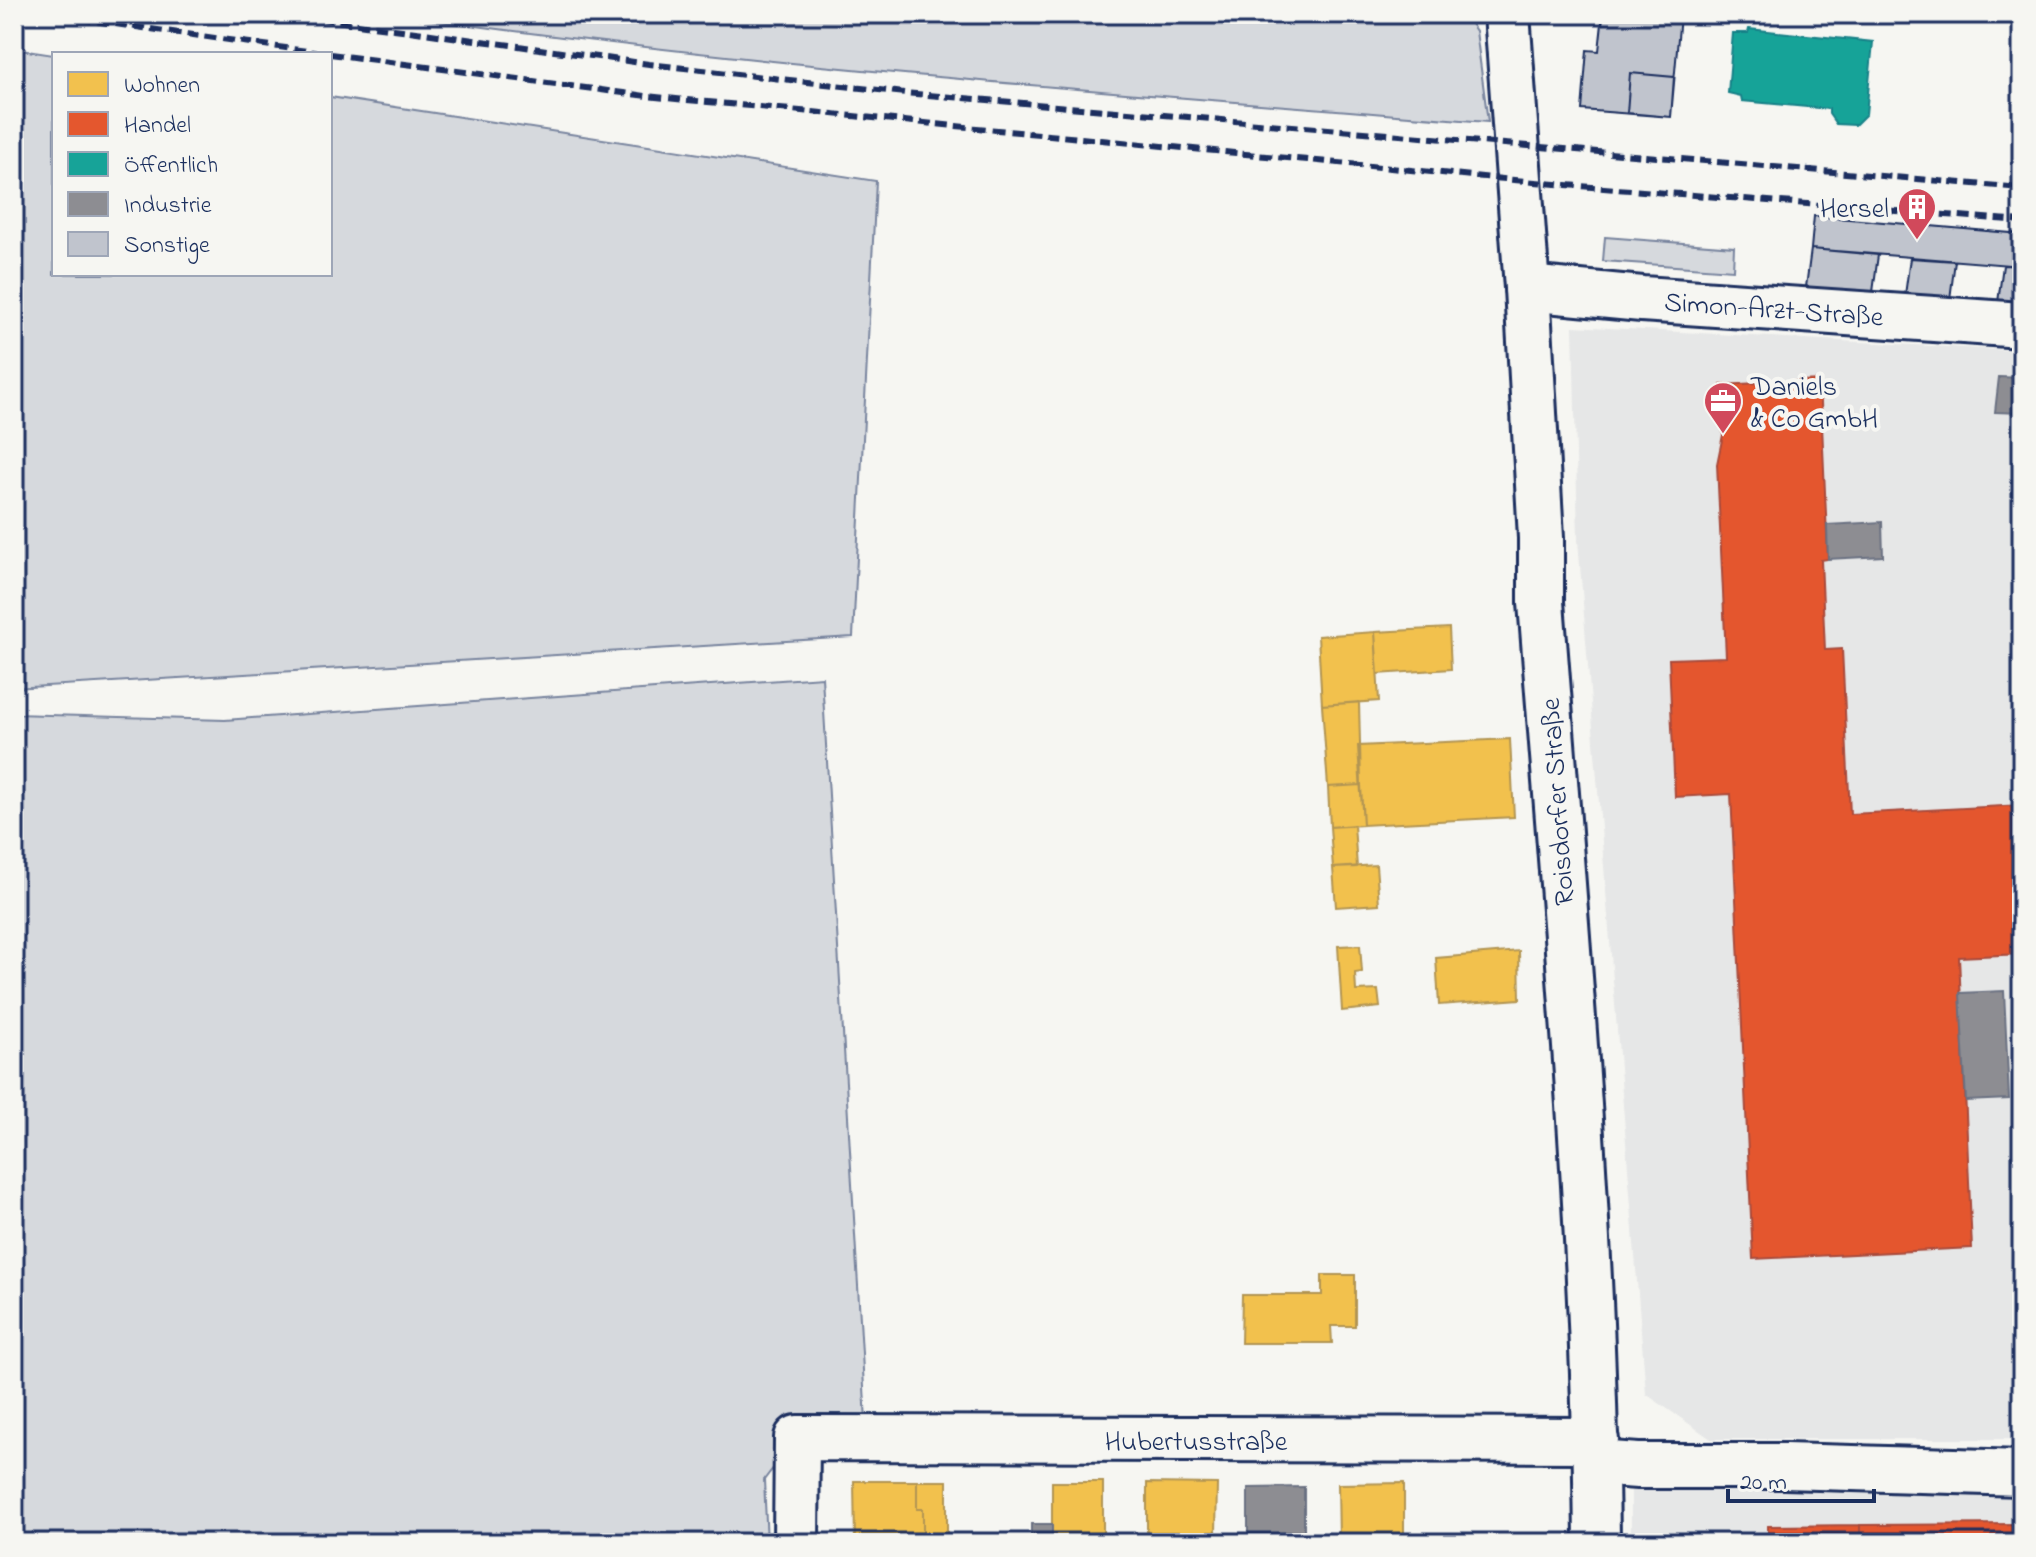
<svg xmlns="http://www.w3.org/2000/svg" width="2036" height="1557" viewBox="0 0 2036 1557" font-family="'Indie Flower',sans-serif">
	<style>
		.built { fill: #e6e7e7 }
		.green { fill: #d6d9dd; stroke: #78849e; stroke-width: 2 }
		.homes { fill: #f2c14e; stroke: #b29553; stroke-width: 2 }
		.shops { fill: #e4572e; stroke: #a84b3c; stroke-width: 2 }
		.public { fill: #17a398; stroke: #188087; stroke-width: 2 }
		.industry { fill: #8d8d92; stroke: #6b7182; stroke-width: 2 }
		.building { fill: #c0c4cd; stroke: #1b2f5e; stroke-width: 2 }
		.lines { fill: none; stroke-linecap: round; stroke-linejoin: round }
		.minor-casing { stroke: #1b2f5e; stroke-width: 50 }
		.secondary-casing { stroke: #1b2f5e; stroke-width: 50 }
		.minor { stroke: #f6f6f2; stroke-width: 44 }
		.secondary { stroke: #f6f6f2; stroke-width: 44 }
		.rail { stroke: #1b2f5e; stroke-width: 6; stroke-dasharray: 12 6; stroke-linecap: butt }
		.labels { text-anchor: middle; stroke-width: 8; stroke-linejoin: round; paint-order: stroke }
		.poi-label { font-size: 28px; fill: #1b2f5e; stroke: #f6f6f2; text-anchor: end }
		.street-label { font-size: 28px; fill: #1b2f5e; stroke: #f6f6f2 }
	</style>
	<rect width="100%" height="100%" fill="#f6f6f2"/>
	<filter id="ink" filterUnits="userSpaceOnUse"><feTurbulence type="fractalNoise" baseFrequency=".0125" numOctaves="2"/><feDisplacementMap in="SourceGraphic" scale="16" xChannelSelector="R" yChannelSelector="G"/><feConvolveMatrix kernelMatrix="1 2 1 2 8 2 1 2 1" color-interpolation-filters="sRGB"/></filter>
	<g filter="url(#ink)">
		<path class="built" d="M 1573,326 L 2022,351 L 2022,1439 L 1711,1439 L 1646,1394 L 1578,540 Z
			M 1631,1480 L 2022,1491 L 2022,1543 L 1631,1543 Z"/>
		<path class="green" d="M 390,14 L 1464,14 L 1476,31 L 1488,122 C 1121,93 754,67 390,14 Z
			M 14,49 L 54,55 L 54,274 L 330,274 L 330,97 L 876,181 L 853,637 L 14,688 Z
			M 1605,237 L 1734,247 L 1733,270 L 1603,261 Z
			M 822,677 L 867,1438 L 796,1438 L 764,1480 L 767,1543 L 14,1543 L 14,714 L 225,720 Z"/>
		<path class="homes" d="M 1449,628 L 1451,669 L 1378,674 L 1375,632 Z
			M 1375,632 L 1379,701 L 1322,705 L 1318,636 Z
			M 1359,702 L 1361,785 L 1328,787 L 1322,705 Z
			M 1510,739 L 1514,817 L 1363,825 L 1358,746 Z
			M 1361,785 L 1363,825 L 1330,827 L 1328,787 Z
			M 1354,825 L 1357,867 L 1333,868 L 1330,827 Z
			M 1376,865 L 1379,904 L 1336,907 L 1333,868 Z
			M 1360,945 L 1362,972 L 1355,973 L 1356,991 L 1378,990 L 1380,1007 L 1342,1011 L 1338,946 Z
			M 1519,951 L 1520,999 L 1439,1005 L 1436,958 Z
			M 1322,1275 L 1355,1275 L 1355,1326 L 1331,1326 L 1332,1343 L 1241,1343 L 1242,1295 L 1322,1295 Z
			M 854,1481 L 917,1481 L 917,1509 L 923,1509 L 923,1542 L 855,1542 Z
			M 917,1481 L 947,1481 L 947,1542 L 923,1542 L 923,1509 L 917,1509 Z
			M 1052,1482 L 1103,1482 L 1103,1543 L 1052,1543 Z
			M 1147,1483 L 1217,1484 L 1216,1533 L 1147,1534 Z
			M 1404,1483 L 1404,1540 L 1339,1541 L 1338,1484 Z
			M 1189,1533 L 1189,1543 L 1149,1543 L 1149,1534 Z
			M 1404,1540 L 1404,1543 L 1339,1543 L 1339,1541 Z"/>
		<path class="shops" d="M 1820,380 L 1828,559 L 1821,560 L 1825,650 L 1842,649 L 1850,814 L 2022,805 L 2022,954 L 1959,957 L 1972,1248 L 1753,1259 L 1731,794 L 1675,797 L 1669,659 L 1726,657 L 1717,464 L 1723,435 L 1721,385 Z
			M 2022,1524 L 2022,1543 L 1860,1543 L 1860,1525 Z
			M 1860,1525 L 1860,1543 L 1768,1543 L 1768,1526 Z"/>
		<path class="public" d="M 1749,29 L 1873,42 L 1866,114 L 1855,125 L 1836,124 L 1829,114 L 1829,109 L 1742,101 L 1741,96 L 1728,93 L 1733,33 L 1748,33 Z"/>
		<path class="industry" d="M 1999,377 L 2022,378 L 2022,413 L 1995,412 Z
			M 1882,522 L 1883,556 L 1828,559 L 1827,525 Z
			M 2004,991 L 2009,1099 L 1966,1101 L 1960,993 Z
			M 1304,1487 L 1304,1543 L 1248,1543 L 1248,1488 Z
			M 1031,1524 L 1052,1524 L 1052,1543 L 1031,1543 Z"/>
		<path class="building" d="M 1603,14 L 1680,15 L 1671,117 L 1582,110 L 1587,50 L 1599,51 Z
			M 1630,73 L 1674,77 L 1671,117 L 1627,113 Z
			M 1814,216 L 2022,234 L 2022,266 L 1811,249 Z
			M 1811,249 L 1878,255 L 1873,292 L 1806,287 Z
			M 1910,258 L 1955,261 L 1950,299 L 1905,295 Z
			M 2003,265 L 2022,266 L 2022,304 L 1998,302 Z"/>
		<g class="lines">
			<g class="minor-casing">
				<path id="minor" d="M 1527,288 L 1642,299 L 2022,325
					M 1596,1463 L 1638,1466 L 1785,1466 L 2022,1473
					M 796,1543 L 797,1438 L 1596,1440"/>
			</g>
			<g class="secondary-casing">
				<path id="secondary" d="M 1507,14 L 1527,288 L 1541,538 L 1541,602 C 1565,916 1594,1229 1597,1543"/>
			</g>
			<use href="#minor" class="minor"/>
			<use href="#secondary" class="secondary"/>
			<path class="rail" d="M 44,14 L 328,54
				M 285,14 L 649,64 L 905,93 L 2022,188
				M 330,54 L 646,96 L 1566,185 L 2022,221"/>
		</g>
	</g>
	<defs>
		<g id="building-pin" transform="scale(2)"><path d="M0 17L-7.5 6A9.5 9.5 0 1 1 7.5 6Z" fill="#d1495b" stroke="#f6f6f2"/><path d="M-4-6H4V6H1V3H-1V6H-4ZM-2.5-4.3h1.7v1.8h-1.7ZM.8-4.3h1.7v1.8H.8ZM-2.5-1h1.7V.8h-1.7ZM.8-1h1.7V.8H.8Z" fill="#fff"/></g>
		<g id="office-pin" transform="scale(2)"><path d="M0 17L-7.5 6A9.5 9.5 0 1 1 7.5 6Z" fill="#d1495b" stroke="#f6f6f2"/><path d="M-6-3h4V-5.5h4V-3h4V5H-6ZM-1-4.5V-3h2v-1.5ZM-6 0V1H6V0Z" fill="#fff"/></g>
	</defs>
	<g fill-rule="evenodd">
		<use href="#building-pin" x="1917" y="207"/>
		<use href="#office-pin" x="1723" y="401"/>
	</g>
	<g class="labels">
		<g class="poi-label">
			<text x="1889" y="217">Hersel</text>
			<text x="1751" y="395" text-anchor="start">Daniels<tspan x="1751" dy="32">&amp; Co GmbH</tspan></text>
		</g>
		<g class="street-label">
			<text transform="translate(1774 308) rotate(4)" y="10">Simon-Arzt-Straße</text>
			<text transform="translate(1556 802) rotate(-94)" y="10">Roisdorfer Straße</text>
			<text x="1196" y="1450">Hubertusstraße</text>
		</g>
	</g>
	<rect width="2036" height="1557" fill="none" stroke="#f6f6f2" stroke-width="48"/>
	<rect x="24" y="24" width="1988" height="1509" fill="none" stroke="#1b2f5e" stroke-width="3" filter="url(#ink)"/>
	<rect x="52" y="52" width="280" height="224" fill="#f6f6f2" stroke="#9ea6b7" stroke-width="2"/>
	<rect x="68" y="72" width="40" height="24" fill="#f2c14e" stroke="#9ea6b7" stroke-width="2"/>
	<text x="124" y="92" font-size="24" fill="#1b2f5e">Wohnen</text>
	<rect x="68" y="112" width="40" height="24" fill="#e4572e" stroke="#9ea6b7" stroke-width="2"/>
	<text x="124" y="132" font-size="24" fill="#1b2f5e">Handel</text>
	<rect x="68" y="152" width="40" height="24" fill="#17a398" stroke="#9ea6b7" stroke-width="2"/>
	<text x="124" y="172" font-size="24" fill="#1b2f5e">Öffentlich</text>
	<rect x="68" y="192" width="40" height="24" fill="#8d8d92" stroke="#9ea6b7" stroke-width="2"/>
	<text x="124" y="212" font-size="24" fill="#1b2f5e">Industrie</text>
	<rect x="68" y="232" width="40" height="24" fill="#c0c4cd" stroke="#9ea6b7" stroke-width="2"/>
	<text x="124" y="252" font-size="24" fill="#1b2f5e">Sonstige</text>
	<path d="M1728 1489v12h146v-12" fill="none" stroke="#1b2f5e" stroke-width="4"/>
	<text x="1740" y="1489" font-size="24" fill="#1b2f5e" stroke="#f6f6f2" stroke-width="6" paint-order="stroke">20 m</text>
</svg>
